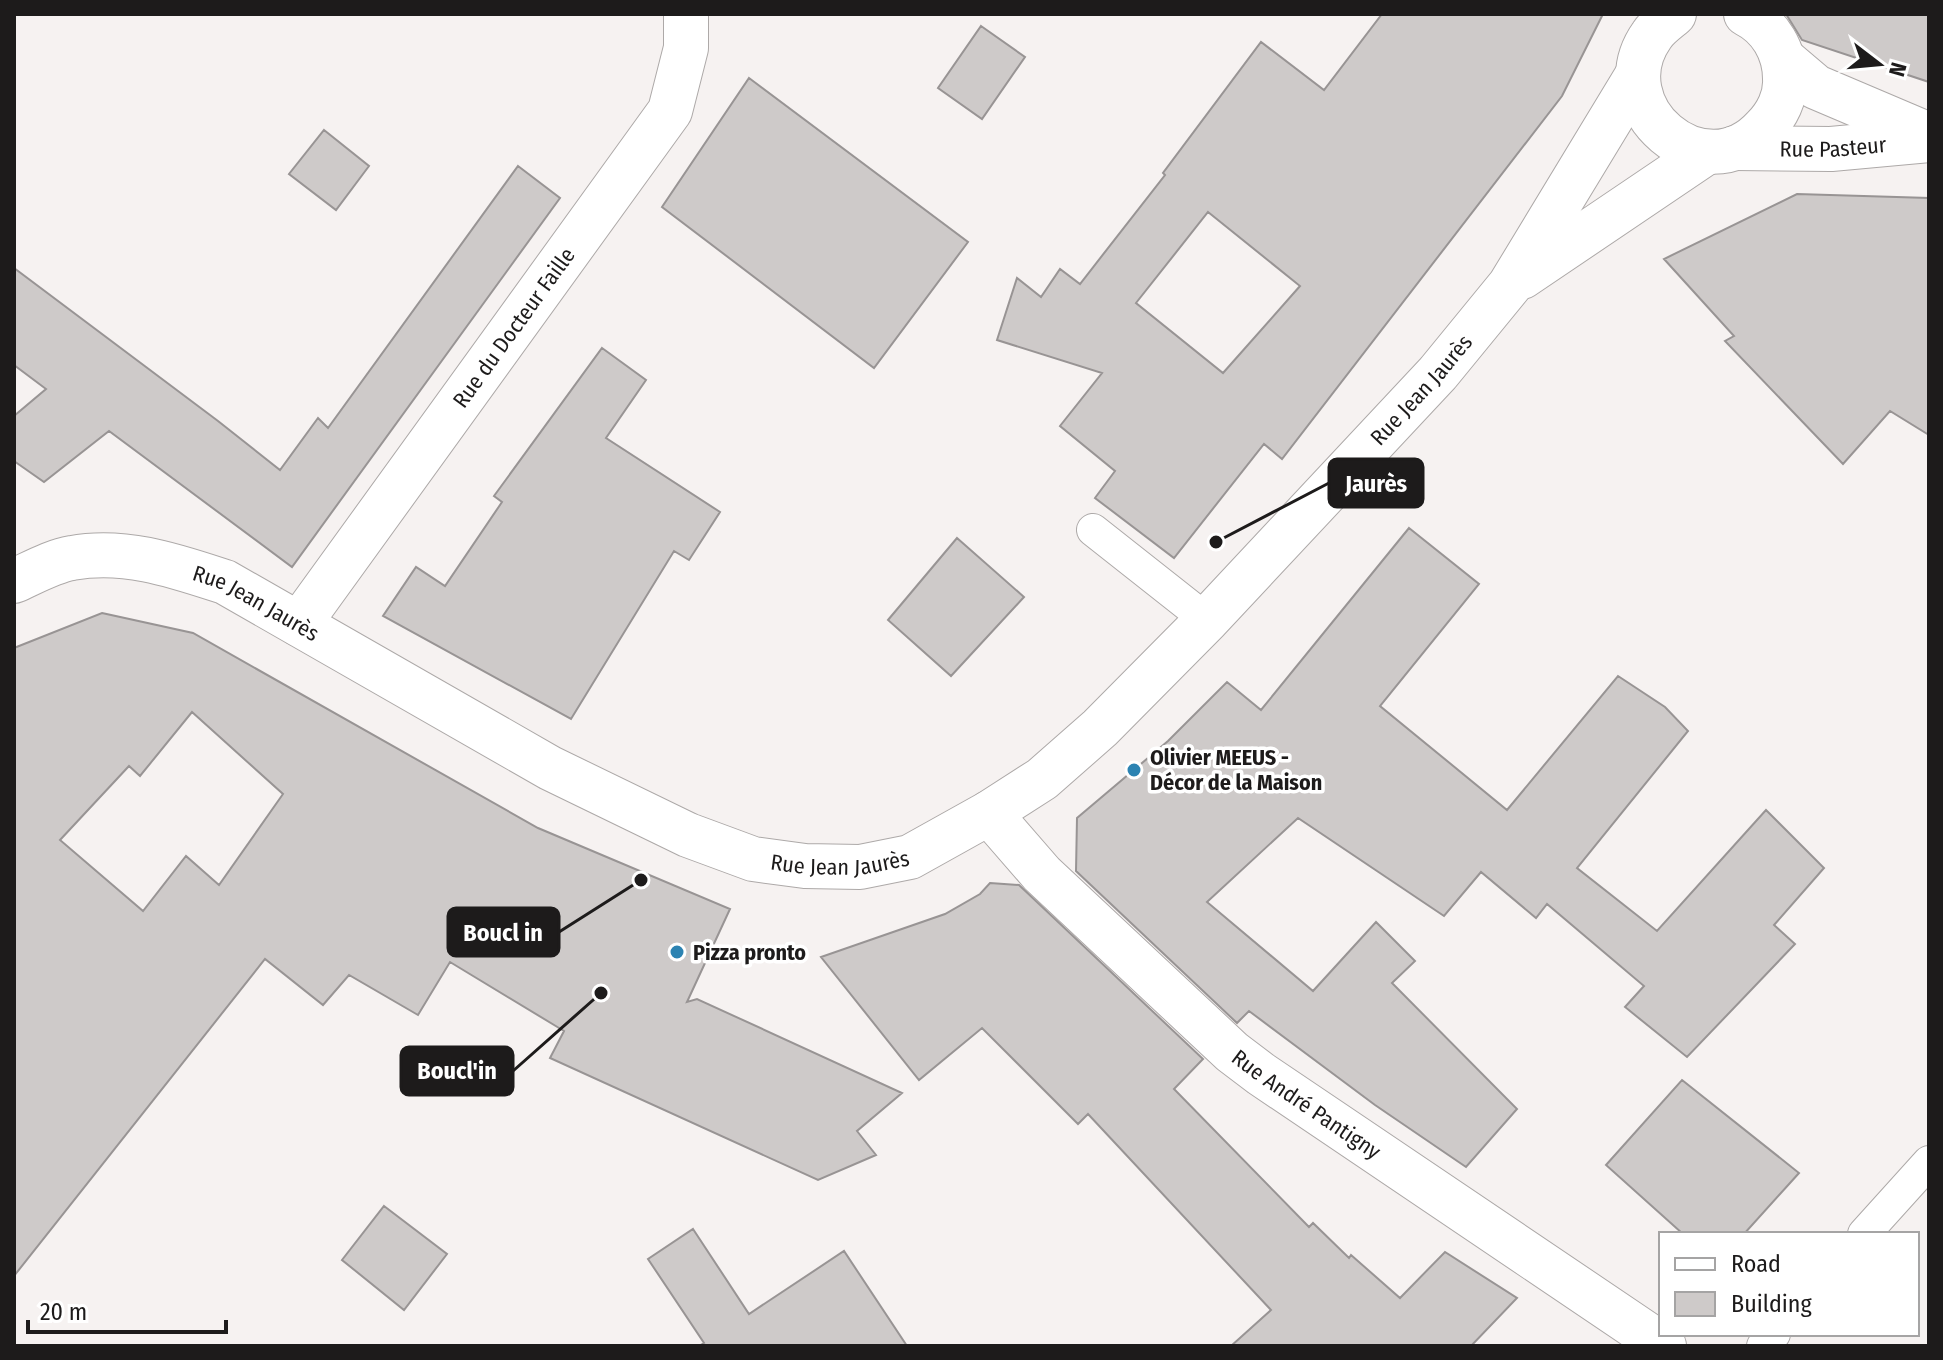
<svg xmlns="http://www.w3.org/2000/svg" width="1943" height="1360" viewBox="0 0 1943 1360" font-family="'Fira Sans Condensed',sans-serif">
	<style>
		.building { fill: #cecac9; stroke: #989494; stroke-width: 2; fill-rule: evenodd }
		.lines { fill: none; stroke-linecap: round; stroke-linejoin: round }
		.service-casing { stroke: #ada9a8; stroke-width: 34 }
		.minor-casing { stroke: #ada9a8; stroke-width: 46 }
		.tertiary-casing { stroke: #ada9a8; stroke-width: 46 }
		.service { stroke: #fff; stroke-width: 32 }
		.minor { stroke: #fff; stroke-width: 44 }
		.tertiary { stroke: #fff; stroke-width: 44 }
		.poi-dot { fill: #2c83b2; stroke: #fff; stroke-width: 3 }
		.labels { text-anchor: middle; stroke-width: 7; stroke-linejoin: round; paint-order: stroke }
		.street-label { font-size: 22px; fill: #1d1b1b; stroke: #fff }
		.poi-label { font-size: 22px; font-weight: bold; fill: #1d1b1b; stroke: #fff; text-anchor: start }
		.leader { fill: none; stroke: #1d1b1b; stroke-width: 3 }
		.callout-dot { fill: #1d1b1b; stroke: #fff; stroke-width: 3 }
		.callout { fill: #1d1b1b; stroke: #1d1b1b; stroke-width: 3 }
		.callout-label { font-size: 24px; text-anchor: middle; font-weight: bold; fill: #fff }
	</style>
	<rect width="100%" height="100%" fill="#f6f2f1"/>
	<path class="building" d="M 1382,14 L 1603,14 L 1562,96 L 1282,459 L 1264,444 L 1174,558 L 1095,498 L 1115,471 L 1060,426 L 1102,373 L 997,340 L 1017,278 L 1041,297 L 1060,269 L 1080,284 L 1165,175 L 1163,173 L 1261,42 L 1324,90 ZM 1208,212 L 1300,286 L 1223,373 L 1136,303 Z
		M 1786,14 L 1929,14 L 1929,82 L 1802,40 Z
		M 981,26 L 1025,57 L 982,119 L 938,88 Z
		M 749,78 L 968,242 L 874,368 L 662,207 Z
		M 324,130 L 369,166 L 336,210 L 289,174 Z
		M 518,166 L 560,198 L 292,567 L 109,431 L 44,482 L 14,461 L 14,416 L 46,389 L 14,365 L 14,268 L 218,421 L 280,470 L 318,418 L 328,428 Z
		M 1797,194 L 1929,198 L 1929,435 L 1890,411 L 1843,464 L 1725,341 L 1734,336 L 1664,259 Z
		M 602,348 L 646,380 L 606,438 L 720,512 L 689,560 L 674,551 L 571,719 L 383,616 L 416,567 L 445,586 L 502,502 L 494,496 Z
		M 1409,528 L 1479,584 L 1380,706 L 1507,810 L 1618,676 L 1665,707 L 1688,731 L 1577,868 L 1657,931 L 1766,810 L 1824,868 L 1774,925 L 1795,944 L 1687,1057 L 1625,1007 L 1644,986 L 1547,904 L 1536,918 L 1481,872 L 1444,916 L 1298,818 L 1207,902 L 1313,991 L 1376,922 L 1415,961 L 1392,983 L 1517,1109 L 1466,1167 L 1375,1105 L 1249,1011 L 1237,1023 L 1076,871 L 1077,818 L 1168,741 L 1227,682 L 1261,710 Z
		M 957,538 L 1024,597 L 951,676 L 888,620 Z
		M 102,613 L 193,633 L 538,828 L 730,909 L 687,1002 L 697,999 L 902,1093 L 857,1131 L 876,1155 L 818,1180 L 550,1058 L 564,1031 L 450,962 L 418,1015 L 349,975 L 323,1005 L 265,959 L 14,1276 L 14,648 ZM 192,712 L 283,794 L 219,885 L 186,856 L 143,911 L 60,840 L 129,766 L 140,776 Z
		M 990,883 L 1019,885 L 1203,1059 L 1174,1089 L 1309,1227 L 1313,1223 L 1349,1258 L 1351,1255 L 1400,1298 L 1445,1252 L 1517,1298 L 1471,1346 L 1231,1346 L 1271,1310 L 1088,1114 L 1078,1124 L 982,1028 L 919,1080 L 821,957 L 945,914 L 980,894 Z
		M 1682,1080 L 1799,1173 L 1744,1234 L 1683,1234 L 1606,1165 Z
		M 384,1206 L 447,1254 L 404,1310 L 342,1260 Z
		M 693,1229 L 749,1314 L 844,1251 L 907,1346 L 699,1346 L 704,1343 L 648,1259 Z"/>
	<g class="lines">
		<g class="service-casing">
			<path id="service" d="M 1093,530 L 1207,620
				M 1864,1234 L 1929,1162
				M 1763,1346 L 1774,1334"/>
		</g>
		<g class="minor-casing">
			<g id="minor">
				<path id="s1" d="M 299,624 L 670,111 L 686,48 L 686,14"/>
				<path id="s2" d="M 989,813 L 1042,874 L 1232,1052 L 1261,1074 L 1664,1346"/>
			</g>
		</g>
		<g class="tertiary-casing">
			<g id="tertiary">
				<path d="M 1674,14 C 1667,20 1657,27 1652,35 C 1601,107 1703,195 1764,128 C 1777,115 1786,97 1785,79 C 1785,51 1770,26 1746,14"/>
				<path d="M 1783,59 L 1816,87 L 1929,135"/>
				<path id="s3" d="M 1735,148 L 1831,149 L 1929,140"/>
				<path d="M 1522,277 L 1707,152"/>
				<path id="s4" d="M 14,581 C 32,573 53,561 72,558 C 125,548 176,566 225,582 L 550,768 L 688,835 L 753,859 L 805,866 L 860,867 L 910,857 L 989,813 L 1042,779 L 1100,728 L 1207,620 L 1438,373 L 1510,285 L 1638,74"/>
			</g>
		</g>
		<use href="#service" class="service"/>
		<use href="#minor" class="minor"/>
		<use href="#tertiary" class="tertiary"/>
	</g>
	<g class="poi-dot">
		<circle cx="1134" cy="770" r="8"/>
		<circle cx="677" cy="952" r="8"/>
	</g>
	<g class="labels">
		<g class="street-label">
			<text dy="8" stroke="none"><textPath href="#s3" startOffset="98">Rue Pasteur</textPath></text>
			<text dy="8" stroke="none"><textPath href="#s1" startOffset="366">Rue du Docteur Faille</textPath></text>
			<text dy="8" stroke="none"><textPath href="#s4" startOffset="1672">Rue Jean Jaurès</textPath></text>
			<text dy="8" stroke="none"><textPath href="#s4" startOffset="256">Rue Jean Jaurès</textPath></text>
			<text dy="8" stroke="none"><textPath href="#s4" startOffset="904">Rue Jean Jaurès</textPath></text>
			<text dy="8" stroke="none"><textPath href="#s2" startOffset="432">Rue André Pantigny</textPath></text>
		</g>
		<g class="poi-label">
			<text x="1150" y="765">Olivier MEEUS -<tspan x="1150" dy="25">Décor de la Maison</tspan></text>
			<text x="693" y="960">Pizza pronto</text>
		</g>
	</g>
	<path class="leader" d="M1216 542L1329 483M641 880L559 932M601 993L513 1071"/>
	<g class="callout-dot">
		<circle cx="1216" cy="542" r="8"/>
		<circle cx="641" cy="880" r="8"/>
		<circle cx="601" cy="993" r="8"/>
	</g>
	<g class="callout">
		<rect x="1329" y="459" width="94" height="48" rx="8"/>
		<rect x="448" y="908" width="111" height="48" rx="8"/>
		<rect x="401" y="1047" width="112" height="48" rx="8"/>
	</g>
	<g class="callout-label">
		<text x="1376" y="492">Jaurès</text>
		<text x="503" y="941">Boucl in</text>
		<text x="457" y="1079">Boucl'in</text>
	</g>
	<rect width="1943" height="1360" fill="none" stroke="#1d1b1b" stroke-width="32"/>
	<rect x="1659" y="1232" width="260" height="104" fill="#ffffff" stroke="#a5a4a4" stroke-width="2"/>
	<rect x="1675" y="1258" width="40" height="12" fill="#ffffff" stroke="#a5a4a4" stroke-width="2"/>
	<text x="1731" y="1272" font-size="24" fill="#1d1b1b">Road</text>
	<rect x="1675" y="1292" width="40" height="24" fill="#cecac9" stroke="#a5a4a4" stroke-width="2"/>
	<text x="1731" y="1312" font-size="24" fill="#1d1b1b">Building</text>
	<g transform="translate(1879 64) rotate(106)" stroke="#ffffff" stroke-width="6" paint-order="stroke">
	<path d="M0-6L14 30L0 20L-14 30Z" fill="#1d1b1b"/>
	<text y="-12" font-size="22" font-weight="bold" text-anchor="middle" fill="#1d1b1b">N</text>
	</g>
	<path d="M28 1320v12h198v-12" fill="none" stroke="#1d1b1b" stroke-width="4"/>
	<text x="40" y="1320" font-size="24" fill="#1d1b1b" stroke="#ffffff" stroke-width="6" paint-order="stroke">20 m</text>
</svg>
